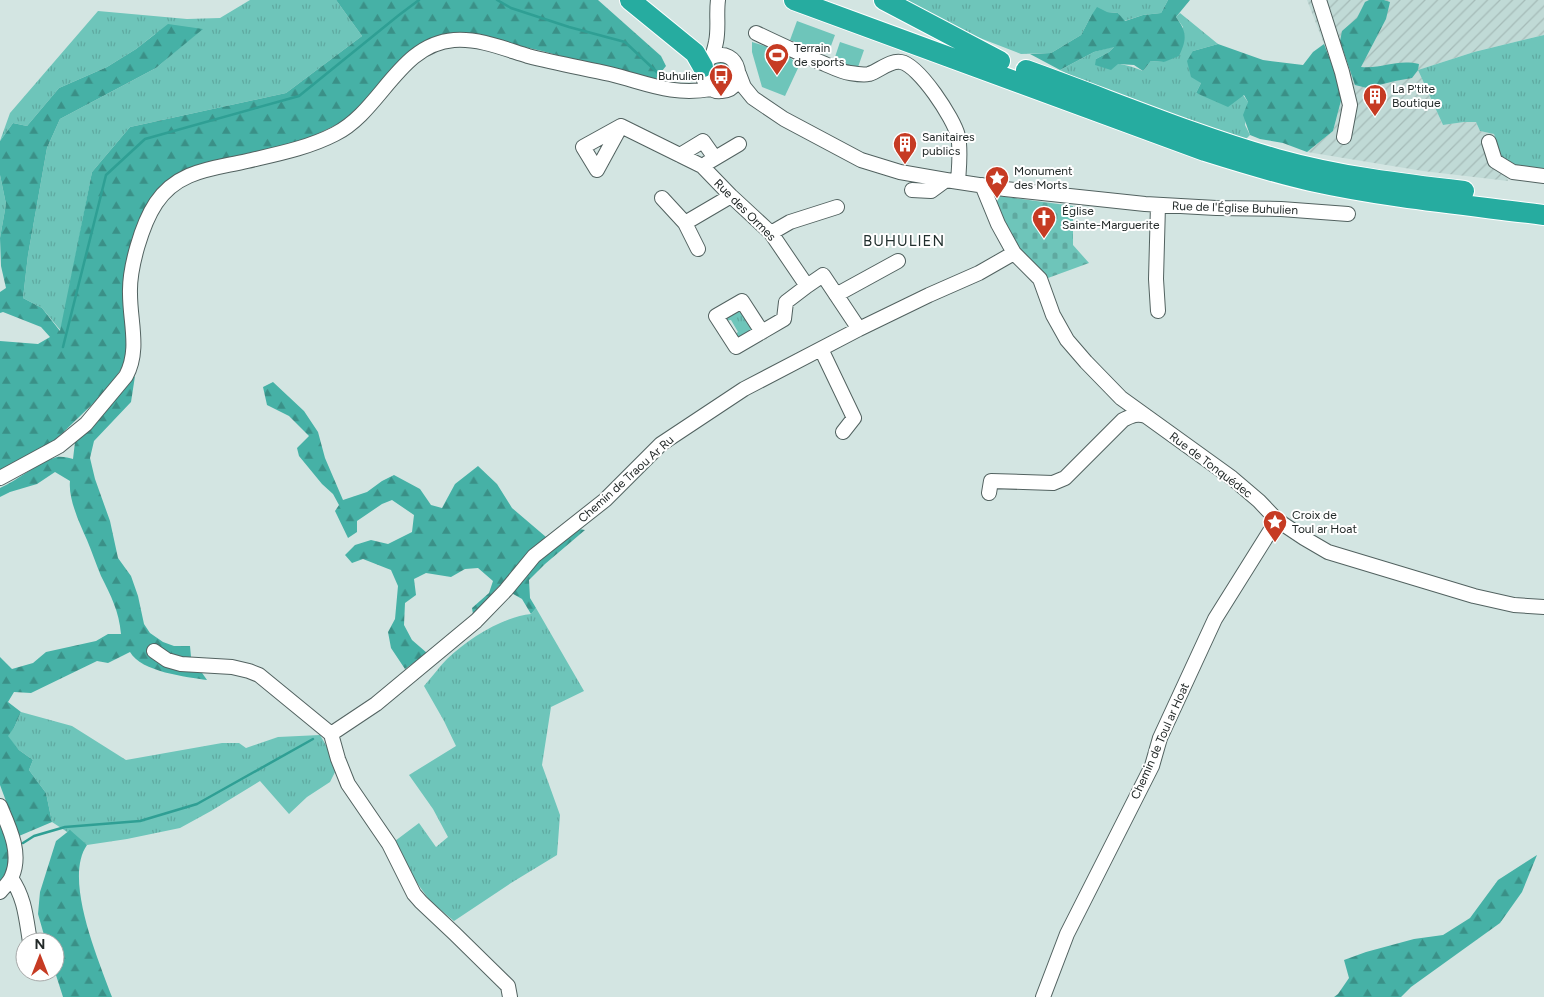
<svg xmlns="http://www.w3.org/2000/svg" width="1544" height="997" viewBox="0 0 1544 997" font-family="Figtree,sans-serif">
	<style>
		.industrial { fill: url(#industrial-furrows) }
		.grass { fill: url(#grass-tufts) }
		.forest { fill: url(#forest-firs) }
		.cemetery { fill: url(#cemetery-stones) }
		.park { fill: #6ec5ba }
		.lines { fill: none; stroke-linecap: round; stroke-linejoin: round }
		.stream { stroke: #2f9f94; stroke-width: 2.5 }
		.minor-casing { stroke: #526260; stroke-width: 16 }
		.highway-casing { stroke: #fff; stroke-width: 22 }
		.minor { stroke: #fff; stroke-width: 14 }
		.highway { stroke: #26aca0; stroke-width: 20 }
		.labels { text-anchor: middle; stroke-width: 4; stroke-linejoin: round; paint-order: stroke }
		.poi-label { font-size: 12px; fill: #222928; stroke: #fff; text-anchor: start }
		.street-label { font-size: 12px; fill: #222928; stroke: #fff }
		.quarter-label { font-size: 15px; letter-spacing: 1px; fill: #21302e; stroke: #fff }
	</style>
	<defs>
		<pattern id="industrial-furrows" width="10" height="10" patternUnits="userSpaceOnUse" patternTransform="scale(1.25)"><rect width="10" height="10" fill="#c0dad6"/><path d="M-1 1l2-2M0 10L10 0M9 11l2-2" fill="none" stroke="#a5bbb8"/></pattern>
		<pattern id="grass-tufts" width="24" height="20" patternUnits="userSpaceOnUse" patternTransform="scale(1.25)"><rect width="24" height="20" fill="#6ec5ba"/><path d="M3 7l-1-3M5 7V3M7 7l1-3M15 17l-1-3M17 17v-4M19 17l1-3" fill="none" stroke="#5fa9a0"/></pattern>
		<pattern id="forest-firs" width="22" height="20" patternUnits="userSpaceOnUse" patternTransform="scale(1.25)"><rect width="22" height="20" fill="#46b1a6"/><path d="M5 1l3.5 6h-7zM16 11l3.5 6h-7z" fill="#3a9087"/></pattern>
		<pattern id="cemetery-stones" width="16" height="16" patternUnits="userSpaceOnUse" patternTransform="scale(1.25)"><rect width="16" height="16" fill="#6ec5ba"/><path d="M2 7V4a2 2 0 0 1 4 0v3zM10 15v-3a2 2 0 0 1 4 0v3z" fill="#5fa9a0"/></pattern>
	</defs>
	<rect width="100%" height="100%" fill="#d3e5e2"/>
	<path class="industrial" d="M 1307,0 L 1544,0 L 1544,35 L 1474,52 L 1418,70 L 1443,125 L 1464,122 L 1476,122 L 1480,131 L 1494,134 L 1508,181 L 1423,171 L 1307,152 L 1333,131 L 1343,93 Z"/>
	<path class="grass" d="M 250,0 L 336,0 L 362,36 L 286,93 L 130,127 L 92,172 L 61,331 L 42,308 L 23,298 L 28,255 L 47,148 L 60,119 L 156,68 L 202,29 L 155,34 L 136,49 L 107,67 L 59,88 L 27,126 L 13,123 L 0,141 L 10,113 L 98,11 L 187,19 L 220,18 Z
		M 902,0 L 1168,0 L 1161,13 L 1143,15 L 1124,21 L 1118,13 L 1107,12 L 1091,16 L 1081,35 L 1051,53 L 1021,54 L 972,35 Z
		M 1180,13 L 1218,44 L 1193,51 L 1201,83 L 1196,93 L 1207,97 L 1243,95 L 1248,102 L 1245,125 L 1250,135 L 1246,139 L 1174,115 L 1086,83 L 1060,70 L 1094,52 L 1115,46 L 1109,52 L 1096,59 C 1112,63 1128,64 1143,71 L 1151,61 L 1164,62 L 1183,27 L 1176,17 Z
		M 1544,35 L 1544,172 L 1503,164 L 1494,134 L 1480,131 L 1476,122 L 1464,122 L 1443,125 L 1418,70 L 1474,52 Z
		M710 73a11 11 0 1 1 22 0a11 11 0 1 1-22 0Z
		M 0,175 L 6,204 L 0,238 Z
		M 738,307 L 754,328 L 739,341 L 732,336 L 738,332 L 731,320 L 723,321 L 725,315 Z
		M 536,608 L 584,691 L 551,707 L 542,765 L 560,815 L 557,855 L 511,883 L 454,921 L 430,901 L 415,880 L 395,841 L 419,823 L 436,847 L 448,837 L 433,809 L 409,775 L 456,746 L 444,721 L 424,686 C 432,677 439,667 447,659 C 468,639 502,617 531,614 Z
		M 21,712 L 72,726 L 126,760 L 222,743 L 239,743 L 246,748 L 278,737 L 320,735 L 327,747 L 335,772 L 330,782 L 307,797 L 289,814 L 260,781 L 211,811 L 180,828 L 127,839 L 87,845 L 52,822 L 46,793 L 29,770 L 33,760 L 19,750 L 7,736 L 14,728 Z"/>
	<path class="forest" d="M 336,0 L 598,0 L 661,56 L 666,66 L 654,81 L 542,51 L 462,33 L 421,44 L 365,102 L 344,121 L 313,136 L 250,156 L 195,166 L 161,185 L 137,225 L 125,289 L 128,337 L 127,360 L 108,389 L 47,448 L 0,471 L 0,341 L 38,344 L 50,337 L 41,327 L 3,312 L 0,313 L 0,292 L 6,288 L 1,266 L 0,238 L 6,204 L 0,175 L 0,141 L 13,123 L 27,126 L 59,88 L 107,67 L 136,49 L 168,24 L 203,29 L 156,68 L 60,119 L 47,148 L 28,255 L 23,298 L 42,308 L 60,331 L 92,172 L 130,127 L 286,93 L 362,36 Z
		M 1168,0 L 1190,0 L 1176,17 C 1187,32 1187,39 1179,56 L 1164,62 L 1151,61 L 1143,71 L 1134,65 L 1118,64 L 1111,70 L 1095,65 L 1096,59 L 1109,52 L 1114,47 L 1094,52 L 1060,70 L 1030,54 L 1051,53 L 1081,35 L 1091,16 L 1097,7 L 1107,12 L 1118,13 L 1125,21 L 1143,15 L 1161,13 Z
		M 1369,0 L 1384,0 L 1390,2 L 1386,19 L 1361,67 C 1383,69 1396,59 1419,64 L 1418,70 L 1412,78 L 1395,81 L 1367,88 L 1355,85 L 1340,41 L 1342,31 L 1357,18 L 1365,2 Z
		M 1218,44 L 1263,60 L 1303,65 L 1313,52 L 1324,44 L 1343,93 L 1333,131 L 1307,152 L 1283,143 L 1260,139 L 1250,135 L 1243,115 L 1248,102 L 1244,95 L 1228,107 L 1196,93 L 1201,83 L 1191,77 L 1187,61 L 1193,51 Z
		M 135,376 L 131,402 L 94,441 L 90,458 L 95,479 L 110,521 L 118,558 L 131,576 L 138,596 L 144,624 L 150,633 L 163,642 L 174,646 L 190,646 L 191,657 L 207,680 C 187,677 141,672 130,652 L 108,663 L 97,661 L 31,693 L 14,692 L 8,702 L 21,712 L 14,728 L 8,736 L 19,750 L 33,760 L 29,770 L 46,793 L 52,822 L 19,836 L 0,785 L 0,657 L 12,669 L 33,663 L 46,652 L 96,641 L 108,634 L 121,634 C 119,611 111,596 101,576 C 96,564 92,552 87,540 C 80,524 68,499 70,481 L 55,472 L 37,484 L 10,492 L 0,497 L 0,488 C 19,480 37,462 57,457 C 62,456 69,458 73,459 L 75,442 L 110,406 L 121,390 Z
		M 273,382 L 304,411 L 318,432 L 325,458 L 343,500 L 367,492 L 382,481 L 394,475 L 420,489 L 431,505 L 442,508 L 455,484 L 478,466 L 497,484 L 512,508 L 546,537 L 560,526 L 585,530 L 545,564 L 529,580 L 530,598 L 536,608 L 531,614 L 522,599 L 499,586 L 473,614 L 472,608 L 489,593 L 493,581 L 478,568 L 465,569 L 451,577 L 426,573 L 414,579 L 416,595 L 405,603 L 404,625 L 412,640 L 427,653 L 405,669 L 391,648 L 388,632 L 395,619 L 398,586 L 391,570 L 363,559 L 352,563 L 345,555 L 355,545 L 371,540 L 388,544 L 412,532 L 414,515 L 392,500 L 382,504 L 357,521 L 357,532 L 348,538 L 335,511 L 339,505 L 333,494 L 322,484 L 299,456 L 297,448 L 309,436 L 289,416 L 267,405 L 263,387 Z
		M 0,819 L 8,835 L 11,865 L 0,887 Z
		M 70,830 L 87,845 C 63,879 99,961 112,997 L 63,997 L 55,972 L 55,942 L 46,942 L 38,914 L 40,892 L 56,841 Z
		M 1537,855 L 1522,892 L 1500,923 L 1411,987 L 1401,997 L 1334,997 L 1338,994 L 1349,978 L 1344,960 L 1366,952 L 1414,939 L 1443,935 L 1470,918 L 1498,880 Z"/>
	<path class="cemetery" d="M 1000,196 L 1073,206 L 1073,245 L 1089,263 L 1048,278 L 1017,246 L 995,205 Z"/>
	<path class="park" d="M 797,21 L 835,35 L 828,54 L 790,40 Z
		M 752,42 L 784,52 L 799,66 L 785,96 L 762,87 L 752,52 Z
		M 840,42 L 864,50 L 857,70 L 833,63 Z"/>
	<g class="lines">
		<path class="stream" d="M 497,0 L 511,8 L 569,27 L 625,42 L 660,75 L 661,81
			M 63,347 L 106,175 L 145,139 L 299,96 L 399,15 L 419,0
			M 23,843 L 34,836 L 65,827 L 140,821 L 197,804 L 313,739"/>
		<g class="minor-casing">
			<path id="minor" d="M 1319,0 L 1342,72 L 1350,105 L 1344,137
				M 756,33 C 779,44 802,55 825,64 C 834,68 842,72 850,73 C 856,74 864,75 869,74 C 879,71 890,60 901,62 C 919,65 954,119 958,136 C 961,150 959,167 958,182
				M 711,57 C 740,45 749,89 722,91 C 717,92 712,90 708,86 C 702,80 700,69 706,62 C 708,60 710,59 711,57 C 714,53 715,46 716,42 C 719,28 716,14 718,0
				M 739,74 L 744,87 L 753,98 L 784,119 L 861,160 L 900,172 L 946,180 L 1005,189 L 1145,204 L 1216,208 L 1281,209 L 1348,214
				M 621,126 L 583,147 L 597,170 L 621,126 L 702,166 L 731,196 L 771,233 L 807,286 L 823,275 L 859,329
				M 1489,142 L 1495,161 L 1513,172 L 1544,176
				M 680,155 L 703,141 L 715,158
				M 707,163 L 739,144
				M 982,185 L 998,224 L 1014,253 L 1040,279 L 1053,315 L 1067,340 L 1086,362 L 1121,398 L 1232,478 L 1259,501 L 1277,520 L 1304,538 L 1328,552 L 1474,596 L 1514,605 L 1544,607
				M 912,190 L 931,191 L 946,180
				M 662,198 L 685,223 L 698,249
				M 1158,205 L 1156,279 L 1158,311
				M 685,223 L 731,196
				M 771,233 L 790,222 L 837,207
				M 836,295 L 898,261
				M 762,332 L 742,301 L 716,316 L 736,347 L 784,319 L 786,302 L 807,286
				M 821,349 L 854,418 L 843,432
				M 0,478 L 59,446 L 86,424 L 126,376 C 140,350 130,322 130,294 C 129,268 142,224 156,203 C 178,170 213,169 247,161 C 277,154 308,148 335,134 C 381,111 399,44 454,40 C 479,38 505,49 528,56 C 555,63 583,68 610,74 C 647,83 672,96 711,89
				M 989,493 L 991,481 L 1053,483 L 1065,478 L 1123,420 C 1131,416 1136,413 1146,416
				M 154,651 L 167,660 L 181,664 L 232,667 L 249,671 L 259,675 L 331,734
				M 331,734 L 376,704 L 476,621 L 506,590 L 534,556 L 605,500 L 661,444 L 744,389 L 859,329 L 929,295 L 979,273 L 1014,253
				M 331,734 L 338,759 L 348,784 L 389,844 L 414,894 L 421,902 L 455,934 L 508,986 L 510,997
				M 0,806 C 9,827 22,853 12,876 C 10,882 4,887 0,892
				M 11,878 C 25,898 26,918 30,942
				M 1043,997 L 1067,934 L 1152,766 L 1160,738 L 1215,619 L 1277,520"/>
		</g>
		<g class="highway-casing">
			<path id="highway" d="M 630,0 L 695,53 L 703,67
				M 794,0 L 1205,151 C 1240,162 1275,173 1311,181 C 1388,198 1466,205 1544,215
				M 884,0 L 1000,61
				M 1026,70 C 1110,100 1192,135 1277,159 C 1338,176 1402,184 1464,191"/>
		</g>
		<use href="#minor" class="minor"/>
		<use href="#highway" class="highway"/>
	</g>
	<defs>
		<g id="stadium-pin" transform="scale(1.25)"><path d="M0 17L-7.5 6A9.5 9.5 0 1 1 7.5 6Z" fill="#c63b23" stroke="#fff"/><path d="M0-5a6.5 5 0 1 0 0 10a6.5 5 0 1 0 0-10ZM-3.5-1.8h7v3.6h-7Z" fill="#fff"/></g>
		<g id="bus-pin" transform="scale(1.25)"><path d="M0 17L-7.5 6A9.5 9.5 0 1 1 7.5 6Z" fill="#c63b23" stroke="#fff"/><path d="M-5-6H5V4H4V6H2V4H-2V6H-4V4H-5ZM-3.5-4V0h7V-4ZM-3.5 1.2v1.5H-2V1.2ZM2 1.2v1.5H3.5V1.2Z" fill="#fff"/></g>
		<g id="building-pin" transform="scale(1.25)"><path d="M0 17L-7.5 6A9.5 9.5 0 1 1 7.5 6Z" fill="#c63b23" stroke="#fff"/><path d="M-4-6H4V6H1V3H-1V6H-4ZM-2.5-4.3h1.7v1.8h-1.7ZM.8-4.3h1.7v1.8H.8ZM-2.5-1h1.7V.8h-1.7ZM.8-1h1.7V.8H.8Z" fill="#fff"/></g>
		<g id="sight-pin" transform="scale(1.25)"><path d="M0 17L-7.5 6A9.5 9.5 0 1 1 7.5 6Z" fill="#c63b23" stroke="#fff"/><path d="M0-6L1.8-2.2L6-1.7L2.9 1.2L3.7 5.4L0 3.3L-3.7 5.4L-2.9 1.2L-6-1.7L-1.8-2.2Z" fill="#fff"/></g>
		<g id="church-pin" transform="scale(1.25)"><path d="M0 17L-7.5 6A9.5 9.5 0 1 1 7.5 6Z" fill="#c63b23" stroke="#fff"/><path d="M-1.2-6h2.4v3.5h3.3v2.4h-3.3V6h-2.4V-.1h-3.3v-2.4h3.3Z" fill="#fff"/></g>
	</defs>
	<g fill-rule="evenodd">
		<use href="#stadium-pin" x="777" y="55"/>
		<use href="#bus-pin" x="721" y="76"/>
		<use href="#building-pin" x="1375" y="96"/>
		<use href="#building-pin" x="905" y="144"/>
		<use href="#sight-pin" x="997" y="178"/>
		<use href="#church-pin" x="1044" y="218"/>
		<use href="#sight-pin" x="1275" y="522"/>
	</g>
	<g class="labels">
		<g class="poi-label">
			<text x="794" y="52">Terrain<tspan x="794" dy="14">de sports</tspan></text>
			<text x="704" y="80" text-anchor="end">Buhulien</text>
			<text x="1392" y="93">La P'tite<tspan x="1392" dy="14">Boutique</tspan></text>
			<text x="922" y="141">Sanitaires<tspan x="922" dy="14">publics</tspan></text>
			<text x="1014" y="175">Monument<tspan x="1014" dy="14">des Morts</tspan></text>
			<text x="1062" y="215">Église<tspan x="1062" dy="14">Sainte-Marguerite</tspan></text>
			<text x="1292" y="519">Croix de<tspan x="1292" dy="14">Toul ar Hoat</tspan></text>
		</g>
		<g class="street-label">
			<text transform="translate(1235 208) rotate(2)" y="4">Rue de l'Église Buhulien</text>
			<text transform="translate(745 210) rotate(45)" y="4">Rue des Ormes</text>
			<text transform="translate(1211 465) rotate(37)" y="4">Rue de Tonquédec</text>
			<text transform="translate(626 479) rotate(-42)" y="4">Chemin de Traou Ar Ru</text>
			<text transform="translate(1160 741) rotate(-66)" y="4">Chemin de Toul ar Hoat</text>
		</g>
		<g class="quarter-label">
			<text x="904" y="246">BUHULIEN</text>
		</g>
	</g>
	<g transform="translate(40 957)"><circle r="24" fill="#ffffff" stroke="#a7a9a9"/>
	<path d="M0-4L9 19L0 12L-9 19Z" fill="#c63b23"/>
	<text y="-8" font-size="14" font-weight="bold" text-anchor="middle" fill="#222928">N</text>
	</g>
</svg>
